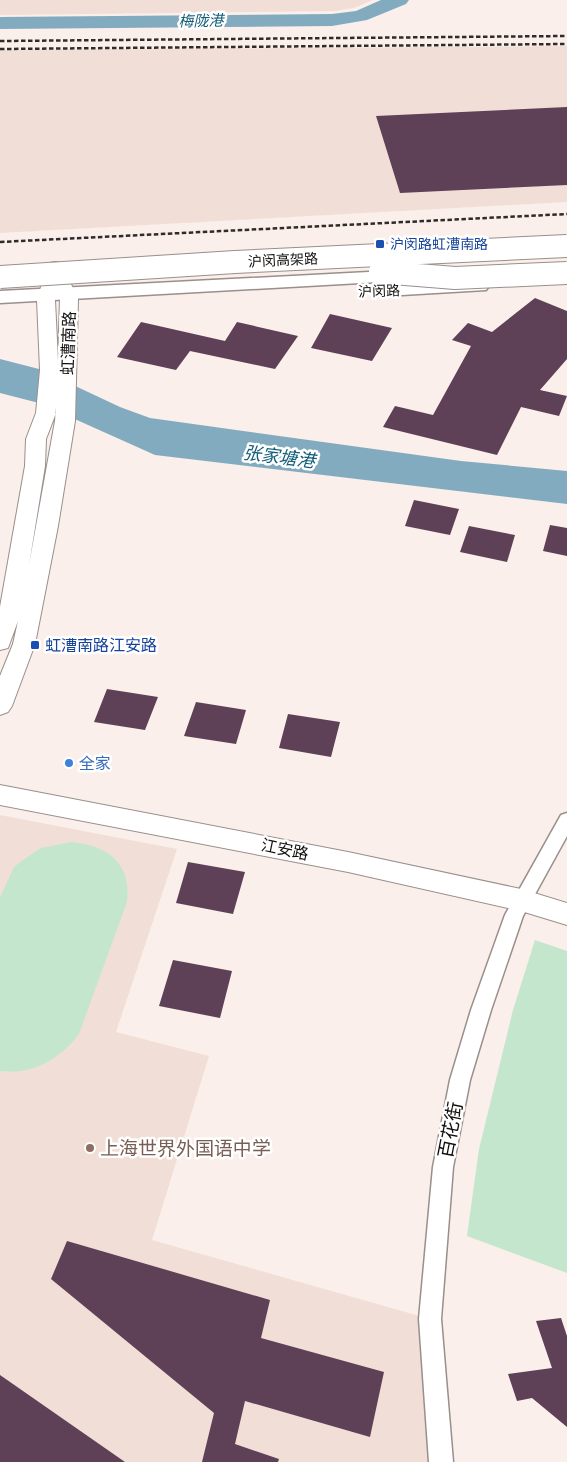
<svg xmlns="http://www.w3.org/2000/svg" width="567" height="1462" viewBox="0 0 567 1462" font-family="Helvetica,'Noto Sans SC',sans-serif">
	<style>
		.built { fill: #f1dfd7 }
		.green { fill: #c4e6cd }
		.water { fill: #83abbf }
		.lines { fill: none; stroke-linecap: round; stroke-linejoin: round }
		.river { fill: #83abbf; fill-rule: evenodd }
		.building { fill: #5f4157 }
		.street-casing { stroke: #998f8b; stroke-width: 3 }
		.secondary-casing { stroke: #998f8b; stroke-width: 2 }
		.primary-casing { stroke: #998f8b; stroke-width: 3 }
		.street { fill: #fff; fill-rule: evenodd }
		.secondary { fill: #fff; fill-rule: evenodd }
		.primary { fill: #fff; fill-rule: evenodd }
		.rail { stroke: #2f2b29; stroke-width: 2.5; stroke-dasharray: 4.5 2.5; stroke-linecap: butt }
		.highway-bridge-far1-casing { stroke: #998f8b; stroke-width: 18; stroke-linecap: butt }
		.highway-bridge-casing { stroke: #998f8b; stroke-width: 24; stroke-linecap: butt }
		.highway-bridge-far1 { stroke: #fff; stroke-width: 17 }
		.highway-bridge { stroke: #fff; stroke-width: 22 }
		.transit-dot { fill: #1a4fb4; stroke: #fff; stroke-width: 2 }
		.shop-dot { fill: #3f7fe0; stroke: #fff; stroke-width: 2 }
		.education-dot { fill: #8d6e63; stroke: #fff; stroke-width: 2 }
		.labels { text-anchor: middle; stroke-width: 5; stroke-linejoin: round; paint-order: stroke }
		.far-transit-label { font-size: 14px; fill: #164399; stroke: #fff; text-anchor: start }
		.far-street-label { font-size: 14px; fill: #120f0d; stroke: #fff }
		.far-water-label { font-size: 15px; font-style: italic; fill: #125d79; stroke: #fff }
		.street-label { font-size: 16px; fill: #120f0d; stroke: #fff }
		.transit-label { font-size: 16px; fill: #164399; stroke: #fff; text-anchor: start }
		.shop-label { font-size: 16px; fill: #366cbe; stroke: #fff; text-anchor: start }
		.water-label { font-size: 18px; font-style: italic; fill: #125d79; stroke: #fff }
		.near-street-label { font-size: 19px; fill: #120f0d; stroke: #fff }
		.near-education-label { font-size: 19px; fill: #785e54; stroke: #fff; text-anchor: start }
	</style>
	<rect width="100%" height="100%" fill="#faefea"/>
	<path class="built" d="M 0,0 L 373,0 L 354,8 L 335,11 L 0,15 Z
		M 567,46 L 567,202 L 0,233 L 0,50 Z
		M 0,815 L 177,849 L 116,1032 L 209,1056 L 152,1240 L 430,1319 L 441,1462 L 0,1462 Z"/>
	<path class="green" d="M 71,842 C 107,845 132,863 127,902 L 79,1034 C 59,1060 33,1075 0,1071 L 0,897 L 14,867 L 23,860 L 41,848 Z
		M 535,940 L 567,951 L 567,1273 L 467,1236 L 479,1149 L 513,1010 Z"/>
	<path class="water" d="M 0,359 L 39,369 L 120,407 L 150,418 L 461,461 L 567,471 L 567,504 L 155,455 L 39,403 L 0,393 Z"/>
	<g class="lines">
		<path class="river" d="M 381,0 L 409,0 L 406,4 L 367,20 L 332,26 L 0,29 L 0,17 L 332,14 L 356,11 Z"/>
	</g>
	<path class="building" d="M 567,107 L 567,185 L 400,193 L 376,116 Z
		M 535,298 L 567,311 L 567,359 L 540,390 L 567,396 L 559,416 L 521,407 L 497,455 L 383,427 L 395,406 L 433,415 L 471,346 L 452,340 L 468,323 L 492,332 Z
		M 330,314 L 392,328 L 372,361 L 311,348 Z
		M 141,322 L 225,341 L 237,322 L 298,336 L 275,369 L 190,351 L 176,370 L 117,357 Z
		M 414,500 L 459,509 L 450,535 L 405,526 Z
		M 550,525 L 567,528 L 567,556 L 543,551 Z
		M 469,526 L 515,535 L 507,562 L 460,552 Z
		M 107,689 L 158,697 L 145,730 L 94,722 Z
		M 196,702 L 246,710 L 236,744 L 184,736 Z
		M 288,714 L 340,722 L 331,757 L 279,748 Z
		M 188,862 L 245,872 L 233,914 L 176,903 Z
		M 173,960 L 232,971 L 220,1018 L 159,1006 Z
		M 67,1241 L 270,1300 L 261,1338 L 384,1372 L 370,1437 L 245,1401 L 235,1444 L 279,1459 L 278,1462 L 202,1462 L 214,1413 L 51,1279 Z
		M 561,1318 L 567,1336 L 567,1427 L 532,1398 L 517,1401 L 508,1374 L 552,1368 L 536,1321 Z
		M 0,1375 L 125,1462 L 0,1462 Z"/>
	<g class="lines">
		<g class="street-casing">
			<path id="street" d="M 567,813 L 567,836 L 523,916 L 491,1010 L 470,1080 L 453,1167 L 441,1319 L 453,1462 L 429,1462 L 419,1319 L 433,1167 L 450,1080 L 471,1010 L 505,915 L 561,815 Z"/>
		</g>
		<g class="secondary-casing">
			<path id="secondary" d="M 55,262 L 61,263 L 63,267 L 78,299 L 75,421 L 58,526 L 35,644 L 12,706 L 8,712 L 0,715 L 0,676 L 13,644 L 18,621 L 8,648 L 0,650 L 0,607 L 25,466 L 26,439 L 36,413 L 40,370 L 37,300 L 47,267 L 49,263 ZM 57,291 L 60,299 L 58,361 L 55,300 ZM 56,407 L 55,421 L 29,565 L 45,466 L 46,439 L 56,413 Z
				M 0,785 L 348,852 L 521,889 L 567,903 L 567,925 L 521,911 L 348,872 L 0,805 Z"/>
		</g>
		<g class="primary-casing">
			<path id="primary" d="M 407,270 L 414,272 L 416,276 L 414,280 L 0,303 L 0,291 Z
				M 479,280 L 486,282 L 489,286 L 486,290 L 385,296 L 378,294 L 375,290 L 378,286 L 385,284 Z"/>
		</g>
		<use href="#street" class="street"/>
		<use href="#secondary" class="secondary"/>
		<use href="#primary" class="primary"/>
		<path class="rail" d="M 0,41 L 567,36
			M 0,49 L 567,44
			M 0,242 L 567,214"/>
		<g class="highway-bridge-far1-casing">
			<path id="highway-bridge-far1" d="M 563,246 L 567,246"/>
		</g>
		<g class="highway-bridge-casing">
			<path id="highway-bridge" d="M 380,272 L 455,278 L 567,273
				M 0,277 L 235,262 L 567,246"/>
		</g>
		<use href="#highway-bridge-far1" class="highway-bridge-far1"/>
		<use href="#highway-bridge" class="highway-bridge"/>
	</g>
	<g class="transit-dot">
		<rect x="375" y="239" width="10" height="10" rx="2.5"/>
		<rect x="30" y="640" width="10" height="10" rx="2.5"/>
	</g>
	<circle class="shop-dot" cx="69" cy="763" r="5"/>
	<circle class="education-dot" cx="90" cy="1148" r="5"/>
	<g class="labels">
		<g class="far-transit-label">
			<text x="390" y="249">沪闵路虹漕南路</text>
		</g>
		<g class="far-street-label">
			<text transform="translate(283 260) rotate(-3)" y="5">沪闵高架路</text>
			<text transform="translate(379 291) rotate(-2)" y="5">沪闵路</text>
		</g>
		<g class="far-water-label">
			<text transform="translate(201 21) rotate(-1)" y="5">梅陇港</text>
		</g>
		<g class="street-label">
			<text transform="translate(68 343) rotate(-88)" y="6">虹漕南路</text>
			<text transform="translate(285 849) rotate(12)" y="6">江安路</text>
		</g>
		<g class="transit-label">
			<text x="45" y="651">虹漕南路江安路</text>
		</g>
		<g class="shop-label">
			<text x="79" y="769">全家</text>
		</g>
		<g class="water-label">
			<text transform="translate(279 457) rotate(7)" y="6">张家塘港</text>
		</g>
		<g class="near-street-label">
			<text transform="translate(450 1130) rotate(-79)" y="7">百花街</text>
		</g>
		<g class="near-education-label">
			<text x="100" y="1155">上海世界外国语中学</text>
		</g>
	</g>
</svg>
